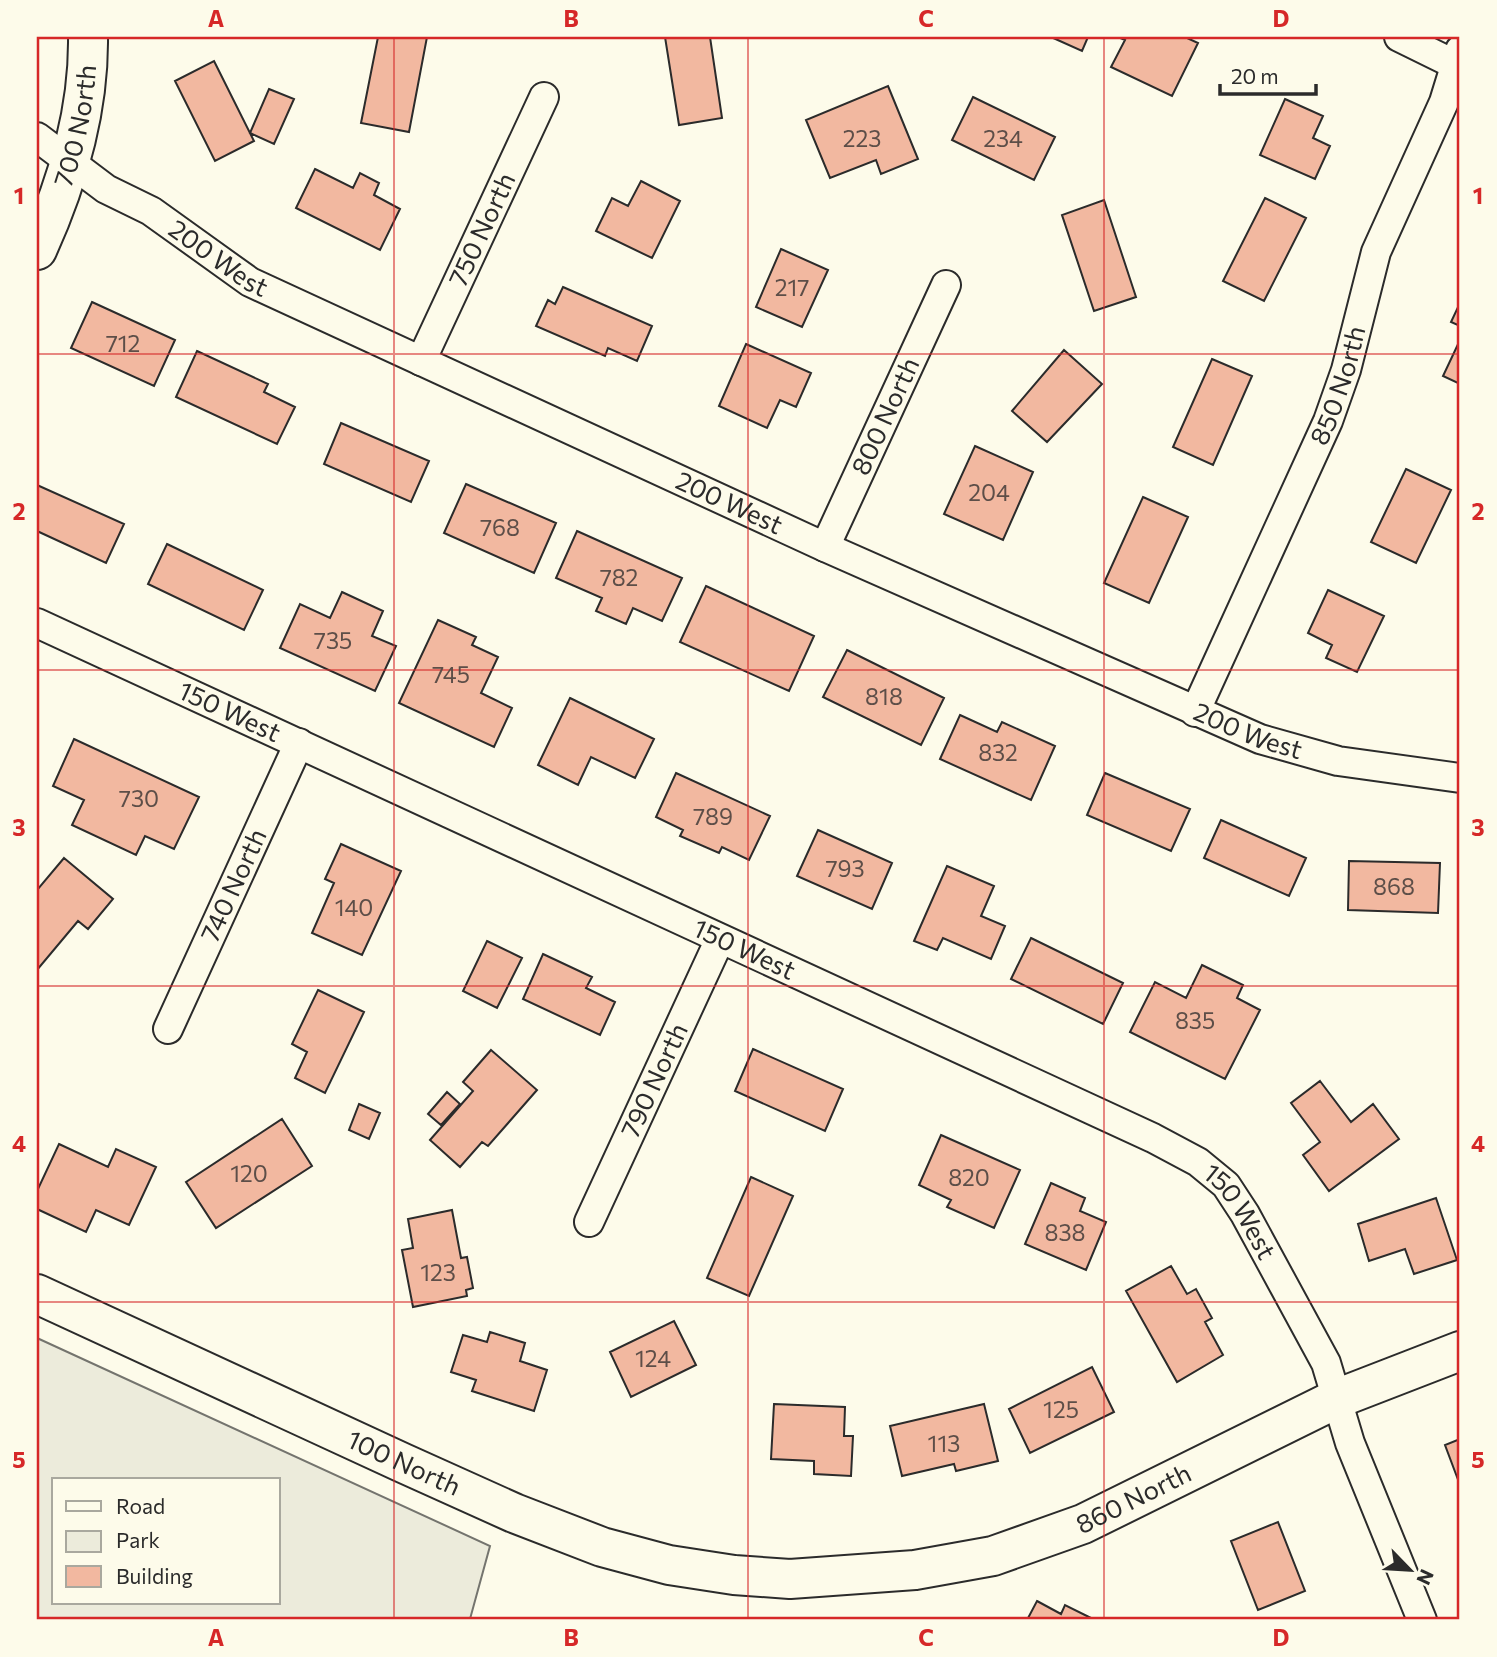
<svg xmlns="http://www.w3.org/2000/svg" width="1497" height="1657" viewBox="0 0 1497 1657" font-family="Commissioner,sans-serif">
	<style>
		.green { fill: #ecebdb; stroke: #74746e; stroke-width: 2; fill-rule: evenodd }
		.building { fill: #f2b8a0; stroke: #2b2b2b; stroke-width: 2 }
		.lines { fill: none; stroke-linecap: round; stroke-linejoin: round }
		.street-casing { stroke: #2b2b2b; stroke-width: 32 }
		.secondary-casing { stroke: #2b2b2b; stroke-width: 42 }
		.street { stroke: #fdfbea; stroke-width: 28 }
		.secondary { stroke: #fdfbea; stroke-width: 38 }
		.grid { fill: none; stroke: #d62828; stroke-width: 2; stroke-opacity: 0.55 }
		.labels { text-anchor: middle; stroke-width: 5; stroke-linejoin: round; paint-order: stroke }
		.number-label { font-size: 23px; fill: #5d4e48 }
		.street-label { font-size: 26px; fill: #2b2b2b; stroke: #fdfbea }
		.neatline { fill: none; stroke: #d62828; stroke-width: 2.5 }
		.grid-label { font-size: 23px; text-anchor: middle; font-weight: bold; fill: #d62828 }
	</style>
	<rect width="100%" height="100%" fill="#fdfbea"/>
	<path class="green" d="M 37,1338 L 490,1546 L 470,1619 L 37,1620 ZM 54,1480 L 278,1480 L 278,1603 L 54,1603 Z"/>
	<path class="building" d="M 378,37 L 427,37 L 409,132 L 361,123 Z
		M 665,37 L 710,37 L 722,118 L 679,125 Z
		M 1051,37 L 1088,37 L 1082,51 Z
		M 1118,37 L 1185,37 L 1198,43 L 1172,96 L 1111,67 L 1125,40 Z
		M 214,61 L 254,141 L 215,161 L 175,81 Z
		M 888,86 L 918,159 L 881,174 L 876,160 L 830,178 L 806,120 Z
		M 269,89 L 294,99 L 274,144 L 250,133 Z
		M 973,97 L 1055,137 L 1034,180 L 952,140 Z
		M 1285,99 L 1323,116 L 1313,138 L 1330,146 L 1315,179 L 1260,155 Z
		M 315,169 L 353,188 L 360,173 L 379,183 L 374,195 L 400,209 L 380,250 L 296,208 Z
		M 641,181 L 680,201 L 652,258 L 596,231 L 612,198 L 628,206 Z
		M 1265,198 L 1306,218 L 1264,301 L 1223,281 Z
		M 1104,200 L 1136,297 L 1094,311 L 1062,215 Z
		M 781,249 L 828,270 L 802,327 L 756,307 Z
		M 563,287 L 652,326 L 637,361 L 608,348 L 605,356 L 536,326 L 548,300 L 555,304 Z
		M 92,302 L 175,340 L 154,386 L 71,348 Z
		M 1460,303 L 1460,326 L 1451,322 Z
		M 1460,340 L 1460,384 L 1443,376 Z
		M 746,344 L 811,373 L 796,407 L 780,400 L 767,428 L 719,406 Z
		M 1064,350 L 1102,384 L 1047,442 L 1012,411 Z
		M 197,351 L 268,384 L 264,392 L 295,407 L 277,444 L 176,397 Z
		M 1212,359 L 1252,376 L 1213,465 L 1173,447 Z
		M 341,423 L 429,461 L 411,502 L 324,464 Z
		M 975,446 L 1033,472 L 1003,540 L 944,514 Z
		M 1406,469 L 1451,490 L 1416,563 L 1371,542 Z
		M 466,484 L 556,523 L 534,573 L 444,533 Z
		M 37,485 L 124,524 L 106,563 L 37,531 Z
		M 1143,497 L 1188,517 L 1149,603 L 1104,583 Z
		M 577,531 L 682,578 L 662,621 L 633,608 L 626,624 L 596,611 L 602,598 L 556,578 Z
		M 167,544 L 263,590 L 244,630 L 148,584 Z
		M 706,586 L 814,636 L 789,691 L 680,642 Z
		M 1328,590 L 1384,616 L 1357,672 L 1326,658 L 1332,645 L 1308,633 Z
		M 342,592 L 383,611 L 372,636 L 396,646 L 375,691 L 280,648 L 300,604 L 330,618 Z
		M 438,620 L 476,637 L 472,645 L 498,657 L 481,693 L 512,708 L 494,747 L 399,703 Z
		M 847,650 L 944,698 L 921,745 L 823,697 Z
		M 570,698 L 654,739 L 635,778 L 591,757 L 578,785 L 538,765 Z
		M 960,715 L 997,732 L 1002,722 L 1055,746 L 1031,800 L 940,759 Z
		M 74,739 L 199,797 L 174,849 L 145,836 L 136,855 L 72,825 L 84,800 L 53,786 Z
		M 676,773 L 770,816 L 749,860 L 722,847 L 719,853 L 680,836 L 683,830 L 656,817 Z
		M 1105,773 L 1190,809 L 1171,851 L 1087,815 Z
		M 1221,820 L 1306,858 L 1289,896 L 1204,858 Z
		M 818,830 L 892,863 L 872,909 L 797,876 Z
		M 341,844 L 401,871 L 362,955 L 312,933 L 334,883 L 325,879 Z
		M 64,858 L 113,899 L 88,929 L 78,921 L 37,970 L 37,890 Z
		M 1349,861 L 1440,863 L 1438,913 L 1348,910 Z
		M 947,866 L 994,886 L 981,916 L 1005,926 L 991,959 L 943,938 L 937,950 L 914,941 Z
		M 1031,938 L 1123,983 L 1103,1024 L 1011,979 Z
		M 487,941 L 522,958 L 497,1008 L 463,991 Z
		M 543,954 L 592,977 L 586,988 L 615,1002 L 600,1035 L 523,999 Z
		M 1202,965 L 1243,985 L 1237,998 L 1260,1010 L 1225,1079 L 1130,1032 L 1155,982 L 1186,998 Z
		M 318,990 L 364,1012 L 325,1093 L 295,1078 L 307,1052 L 292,1044 Z
		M 753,1049 L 843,1089 L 825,1131 L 735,1091 Z
		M 491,1050 L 537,1090 L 488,1146 L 482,1142 L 460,1167 L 430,1140 L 473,1091 L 463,1082 Z
		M 1320,1081 L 1351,1122 L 1373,1104 L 1399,1139 L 1329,1191 L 1303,1155 L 1320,1142 L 1291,1103 Z
		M 447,1092 L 460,1104 L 441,1125 L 428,1114 Z
		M 359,1104 L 380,1113 L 369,1139 L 349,1130 Z
		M 282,1119 L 312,1166 L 216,1228 L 186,1182 Z
		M 941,1135 L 1020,1170 L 994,1228 L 947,1207 L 951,1200 L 919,1185 Z
		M 59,1144 L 108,1167 L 116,1149 L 156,1167 L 129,1225 L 96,1210 L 86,1232 L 37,1209 L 37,1191 Z
		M 751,1177 L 793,1196 L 749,1296 L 707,1278 Z
		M 1051,1183 L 1085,1198 L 1080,1211 L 1106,1222 L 1086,1270 L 1025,1244 Z
		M 1436,1198 L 1457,1260 L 1414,1274 L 1405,1249 L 1369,1261 L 1358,1224 Z
		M 452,1210 L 461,1258 L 467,1257 L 473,1288 L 466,1290 L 467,1296 L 413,1307 L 402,1250 L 413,1248 L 408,1219 Z
		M 1171,1266 L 1187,1294 L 1196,1289 L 1212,1318 L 1205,1322 L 1223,1355 L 1177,1382 L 1126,1291 Z
		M 674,1321 L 696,1365 L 631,1397 L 610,1352 Z
		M 490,1332 L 525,1343 L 520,1361 L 547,1370 L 534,1411 L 472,1391 L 476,1380 L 451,1372 L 463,1335 L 487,1342 Z
		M 1092,1367 L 1114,1412 L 1030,1453 L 1009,1409 Z
		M 774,1404 L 845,1407 L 844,1436 L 853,1436 L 851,1476 L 814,1474 L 814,1461 L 771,1459 Z
		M 984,1404 L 998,1461 L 956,1471 L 954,1464 L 902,1476 L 890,1426 Z
		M 1460,1439 L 1460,1485 L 1445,1445 Z
		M 1278,1522 L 1305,1591 L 1258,1610 L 1231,1541 Z
		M 1037,1601 L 1061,1614 L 1065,1605 L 1095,1620 L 1027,1620 Z"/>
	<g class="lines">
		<g class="street-casing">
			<g id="street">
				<path d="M 1399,37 L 1460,67"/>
				<path id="s1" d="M 37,137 L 106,189 L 151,211 L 250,282 L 825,547 L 1260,739 L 1338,761 L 1460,778"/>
				<path id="s2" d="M 421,361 L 544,97"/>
				<path id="s3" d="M 825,547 L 946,285"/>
				<path id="s4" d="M 37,623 L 1153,1138 L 1198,1162 L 1226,1185 L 1245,1214 L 1326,1363 L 1350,1443 L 1422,1620"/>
				<path id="s5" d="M 1195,712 L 1328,421 L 1346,370 L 1376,252 L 1444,102 L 1460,50"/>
				<path id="s6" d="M 168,1029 L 299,743"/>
				<path id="s7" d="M 589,1222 L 720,939"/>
			</g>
		</g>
		<g class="secondary-casing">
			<g id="secondary">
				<path id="s8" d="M 37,250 C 67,184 89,110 88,37"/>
				<path id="s9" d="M 37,1294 L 403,1463 L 514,1513 L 602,1547 L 669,1565 L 734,1575 L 790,1579 L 915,1570 L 993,1556 L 1083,1524 L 1336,1399 L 1460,1351"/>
			</g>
		</g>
		<use href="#street" class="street"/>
		<use href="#secondary" class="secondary"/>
	</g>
	<path class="grid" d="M 394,37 L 394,1620M 748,37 L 748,1620M 1104,37 L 1104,1620M 37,354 L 1460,354M 37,670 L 1460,670M 37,986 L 1460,986M 37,1302 L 1460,1302"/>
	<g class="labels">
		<g class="number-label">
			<text x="862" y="147">223</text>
			<text x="1003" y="147">234</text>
			<text x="792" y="296">217</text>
			<text x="123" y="352">712</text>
			<text x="989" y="501">204</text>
			<text x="500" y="536">768</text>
			<text x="619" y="586">782</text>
			<text x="333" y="649">735</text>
			<text x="451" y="683">745</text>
			<text x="884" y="705">818</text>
			<text x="998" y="761">832</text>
			<text x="139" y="807">730</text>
			<text x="713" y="825">789</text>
			<text x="845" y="877">793</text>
			<text x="1394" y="895">868</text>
			<text x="354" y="916">140</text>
			<text x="1195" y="1029">835</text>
			<text x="249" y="1182">120</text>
			<text x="969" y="1186">820</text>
			<text x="1065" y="1241">838</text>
			<text x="438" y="1281">123</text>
			<text x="653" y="1367">124</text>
			<text x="1061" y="1418">125</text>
			<text x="944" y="1452">113</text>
		</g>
		<g class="street-label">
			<text dy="9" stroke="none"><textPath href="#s8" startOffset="131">700 North</textPath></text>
			<text dy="9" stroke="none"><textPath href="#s2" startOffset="145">750 North</textPath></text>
			<text dy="9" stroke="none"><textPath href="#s1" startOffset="219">200 West</textPath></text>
			<text dy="9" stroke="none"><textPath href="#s5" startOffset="357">850 North</textPath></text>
			<text dy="9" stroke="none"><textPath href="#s3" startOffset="144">800 North</textPath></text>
			<text dy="9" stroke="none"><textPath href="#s1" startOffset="786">200 West</textPath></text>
			<text dy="9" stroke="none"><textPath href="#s4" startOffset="212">150 West</textPath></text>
			<text dy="9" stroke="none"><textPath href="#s1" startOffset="1353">200 West</textPath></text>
			<text dy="9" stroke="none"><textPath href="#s6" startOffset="158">740 North</textPath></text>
			<text dy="9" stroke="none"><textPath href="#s4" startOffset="779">150 West</textPath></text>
			<text dy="9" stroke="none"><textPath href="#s7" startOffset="156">790 North</textPath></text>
			<text dy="9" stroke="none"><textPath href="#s4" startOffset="1346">150 West</textPath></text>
			<text dy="9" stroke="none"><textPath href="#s9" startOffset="404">100 North</textPath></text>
			<text dy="9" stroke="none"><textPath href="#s9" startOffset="1167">860 North</textPath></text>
		</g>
	</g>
	<rect width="1497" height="1657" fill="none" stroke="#fdfbea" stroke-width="77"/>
	<rect x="52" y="1478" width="228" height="126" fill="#fdfbea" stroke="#a9a89e" stroke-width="2"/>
	<rect x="66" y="1501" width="35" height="10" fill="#fdfbea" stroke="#a9a89e" stroke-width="2"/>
	<text x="116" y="1514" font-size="21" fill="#2b2b2b">Road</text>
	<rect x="66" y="1531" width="35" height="21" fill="#ecebdb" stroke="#a9a89e" stroke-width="2"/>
	<text x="116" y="1548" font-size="21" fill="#2b2b2b">Park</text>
	<rect x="66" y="1566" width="35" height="21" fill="#f2b8a0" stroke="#a9a89e" stroke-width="2"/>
	<text x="116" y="1584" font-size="21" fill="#2b2b2b">Building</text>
	<g transform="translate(1410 1570) rotate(115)" stroke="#fdfbea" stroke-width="5" paint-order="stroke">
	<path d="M0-5L12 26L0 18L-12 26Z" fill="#2b2b2b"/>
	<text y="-10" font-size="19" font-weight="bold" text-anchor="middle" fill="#2b2b2b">N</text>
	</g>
	<path d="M1220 84v10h96v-10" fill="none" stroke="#2b2b2b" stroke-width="3.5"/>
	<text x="1231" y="84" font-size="21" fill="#2b2b2b" stroke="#fdfbea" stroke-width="5" paint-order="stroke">20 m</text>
	<rect x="38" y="38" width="1420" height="1580" class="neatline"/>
	<g class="grid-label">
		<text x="216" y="27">A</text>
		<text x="571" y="27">B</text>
		<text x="926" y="27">C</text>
		<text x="1281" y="27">D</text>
		<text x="19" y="204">1</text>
		<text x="1478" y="204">1</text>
		<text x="19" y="520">2</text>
		<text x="1478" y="520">2</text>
		<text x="19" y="836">3</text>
		<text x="1478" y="836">3</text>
		<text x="19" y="1152">4</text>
		<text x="1478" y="1152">4</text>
		<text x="19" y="1468">5</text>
		<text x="1478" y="1468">5</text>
		<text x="216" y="1646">A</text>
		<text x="571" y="1646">B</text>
		<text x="926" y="1646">C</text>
		<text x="1281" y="1646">D</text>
	</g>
</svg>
